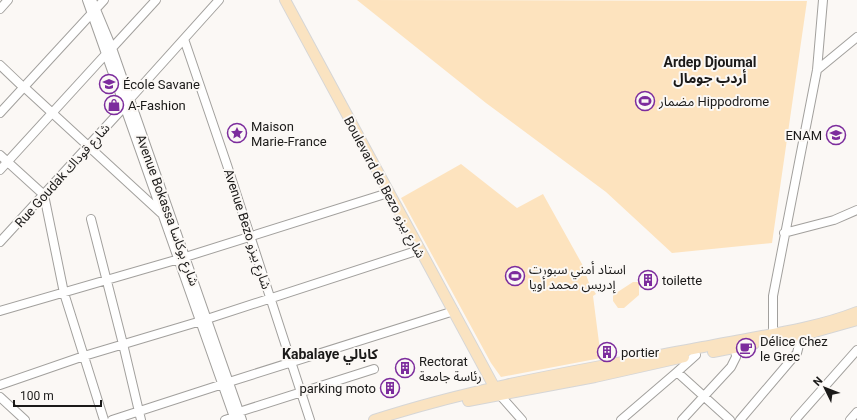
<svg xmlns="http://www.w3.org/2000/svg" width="857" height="420" viewBox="0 0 857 420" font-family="Roboto,'Noto Sans Arabic',sans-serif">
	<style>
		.green { fill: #fde3be }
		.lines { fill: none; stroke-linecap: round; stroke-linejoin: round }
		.minor-casing { stroke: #a2a09d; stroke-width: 10 }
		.major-casing { stroke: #d6d6d6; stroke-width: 12 }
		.minor { stroke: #fff; stroke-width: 8 }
		.major { stroke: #fae3c1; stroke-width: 10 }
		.labels { text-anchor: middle; stroke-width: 4; stroke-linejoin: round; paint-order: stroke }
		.poi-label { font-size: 13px; fill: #1b1a19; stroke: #fbf8f5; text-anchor: start }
		.street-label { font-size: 13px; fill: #1b1a19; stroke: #fbf8f5 }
		.neighbourhood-label { font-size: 14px; font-weight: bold; fill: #1b1a19; stroke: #fbf8f5 }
	</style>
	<rect width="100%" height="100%" fill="#fbf8f5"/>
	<path class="green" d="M 357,0 L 807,1 L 772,243 L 672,253 L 606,192 L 486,103 Z
		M 461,164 L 517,208 L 543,194 L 582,264 L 589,283 L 596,294 L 593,296 L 601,358 L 501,377 L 491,363 L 401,198 Z
		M 633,282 L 639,282 L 639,295 L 624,308 L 618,308 L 613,301 L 613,295 Z"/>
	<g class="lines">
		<g class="minor-casing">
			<path id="minor" d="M 87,0 L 235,420
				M 92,0 L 112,48 L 242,420
				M 0,9 L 8,0
				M 184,39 L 227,165 L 310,420
				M 112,48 L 156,0
				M 0,65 L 20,84
				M 817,70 L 857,37
				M 24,87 L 161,213
				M 129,100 L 219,0
				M 0,113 L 104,0
				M 0,155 L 44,195 L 64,293 L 104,420
				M 0,170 L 106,54
				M 91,219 L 123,344 L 141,420
				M 784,233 L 834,220 L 857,210
				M 0,242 L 124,107
				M 0,311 L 179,259 L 388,193
				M 207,319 L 419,250
				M 773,339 L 773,296 L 817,70 L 823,0
				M 696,355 L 677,372 L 730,420
				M 229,382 L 454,311
				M 0,385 L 84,356 L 201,321
				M 499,394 L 522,420
				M 0,397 L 25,420
				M 239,412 L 374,369
				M 112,420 L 223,384
				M 225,420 L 234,417
				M 621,420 L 677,372
				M 682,420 L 731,367 L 736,357 L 735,348
				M 740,420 L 797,353 L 799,345 L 798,336
				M 795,420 L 857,350
				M 850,420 L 857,412"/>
		</g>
		<g class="major-casing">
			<path id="major" d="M 285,0 L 497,392
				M 770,340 L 811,333 L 857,320
				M 713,352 L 754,344
				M 468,401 L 595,377 L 684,357
				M 374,420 C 481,385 593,368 703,347 C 751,337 812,330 857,312"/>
		</g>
		<use href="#minor" class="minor"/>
		<use href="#major" class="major"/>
	</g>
	<defs>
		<g id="school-ring" transform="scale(1)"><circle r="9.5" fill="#fbf8f5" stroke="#7c2c9d" stroke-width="1.5"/><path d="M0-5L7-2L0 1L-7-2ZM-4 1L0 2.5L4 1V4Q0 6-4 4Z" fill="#7c2c9d"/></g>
		<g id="stadium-ring" transform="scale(1)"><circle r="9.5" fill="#fbf8f5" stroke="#7c2c9d" stroke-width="1.5"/><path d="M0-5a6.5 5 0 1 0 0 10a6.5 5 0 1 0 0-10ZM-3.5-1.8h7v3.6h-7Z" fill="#7c2c9d"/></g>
		<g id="shop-ring" transform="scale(1)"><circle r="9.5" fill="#fbf8f5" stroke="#7c2c9d" stroke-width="1.5"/><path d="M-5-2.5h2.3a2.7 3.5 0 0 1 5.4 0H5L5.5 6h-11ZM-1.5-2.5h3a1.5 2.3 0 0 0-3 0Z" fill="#7c2c9d"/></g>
		<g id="sight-ring" transform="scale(1)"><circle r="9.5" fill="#fbf8f5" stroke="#7c2c9d" stroke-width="1.5"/><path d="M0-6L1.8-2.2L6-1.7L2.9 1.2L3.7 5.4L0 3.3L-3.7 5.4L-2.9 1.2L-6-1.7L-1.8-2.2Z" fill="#7c2c9d"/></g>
		<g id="university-ring" transform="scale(1)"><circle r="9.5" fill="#fbf8f5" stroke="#7c2c9d" stroke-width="1.5"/><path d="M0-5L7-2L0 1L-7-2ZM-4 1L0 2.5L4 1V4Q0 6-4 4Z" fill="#7c2c9d"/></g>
		<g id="building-ring" transform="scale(1)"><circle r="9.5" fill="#fbf8f5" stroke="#7c2c9d" stroke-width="1.5"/><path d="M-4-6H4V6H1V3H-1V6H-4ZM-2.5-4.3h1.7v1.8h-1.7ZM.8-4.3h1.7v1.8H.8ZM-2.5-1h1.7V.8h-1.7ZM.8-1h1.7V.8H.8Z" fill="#7c2c9d"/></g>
		<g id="cafe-ring" transform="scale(1)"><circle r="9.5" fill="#fbf8f5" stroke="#7c2c9d" stroke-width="1.5"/><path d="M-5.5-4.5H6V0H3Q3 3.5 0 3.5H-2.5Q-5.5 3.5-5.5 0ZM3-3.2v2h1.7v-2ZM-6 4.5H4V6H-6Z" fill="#7c2c9d"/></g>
	</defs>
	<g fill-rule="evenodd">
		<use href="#school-ring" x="109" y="84"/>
		<use href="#stadium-ring" x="645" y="101"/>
		<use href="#shop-ring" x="114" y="105"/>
		<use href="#sight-ring" x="237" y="133"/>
		<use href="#university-ring" x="836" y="135"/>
		<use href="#stadium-ring" x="515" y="276"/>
		<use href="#building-ring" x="648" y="280"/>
		<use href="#cafe-ring" x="746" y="348"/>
		<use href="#building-ring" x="607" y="352"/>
		<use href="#building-ring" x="405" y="368"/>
		<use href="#building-ring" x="390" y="388"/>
	</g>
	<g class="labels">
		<g class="poi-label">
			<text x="123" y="89">École Savane</text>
			<text x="659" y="106">مضمار Hippodrome</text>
			<text x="128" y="110">A-Fashion</text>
			<text x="251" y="131">Maison<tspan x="251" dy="15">Marie-France</tspan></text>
			<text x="822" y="140" text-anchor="end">ENAM</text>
			<text x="529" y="274">استاد أمني سبورت<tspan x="529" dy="15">إدريس محمد أويا</tspan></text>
			<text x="662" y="285">toilette</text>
			<text x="760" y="346">Délice Chez<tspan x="760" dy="15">le Grec</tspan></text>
			<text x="621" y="357">portier</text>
			<text x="419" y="366">Rectorat<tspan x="419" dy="15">رئاسة جامعة</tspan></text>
			<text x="376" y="393" text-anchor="end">parking moto</text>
		</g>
		<g class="street-label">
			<text transform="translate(62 175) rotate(-48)" y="5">Rue Goudak شارع قوداك</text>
			<text transform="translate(385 187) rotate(62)" y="5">Boulevard de Bezo شارع بيزو</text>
			<text transform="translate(168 210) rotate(70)" y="5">Avenue Bokassa شارع بوكاسا</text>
			<text transform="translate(248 229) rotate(72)" y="5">Avenue Bezo شارع بيزو</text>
		</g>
		<g class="neighbourhood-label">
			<text x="710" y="67">Ardep Djoumal<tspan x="710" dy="16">أردب جومال</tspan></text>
			<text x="330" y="359">Kabalaye كابالي</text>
		</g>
	</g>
	<g transform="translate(825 388) rotate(313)" stroke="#fbf8f5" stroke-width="3" paint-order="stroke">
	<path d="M0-3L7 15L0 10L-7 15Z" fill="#1b1a19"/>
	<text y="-6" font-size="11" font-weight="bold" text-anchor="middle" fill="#1b1a19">N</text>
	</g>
	<path d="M14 400v6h87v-6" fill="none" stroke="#1b1a19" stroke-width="2"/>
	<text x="20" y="400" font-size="12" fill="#1b1a19" stroke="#fbf8f5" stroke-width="3" paint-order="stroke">100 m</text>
</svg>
